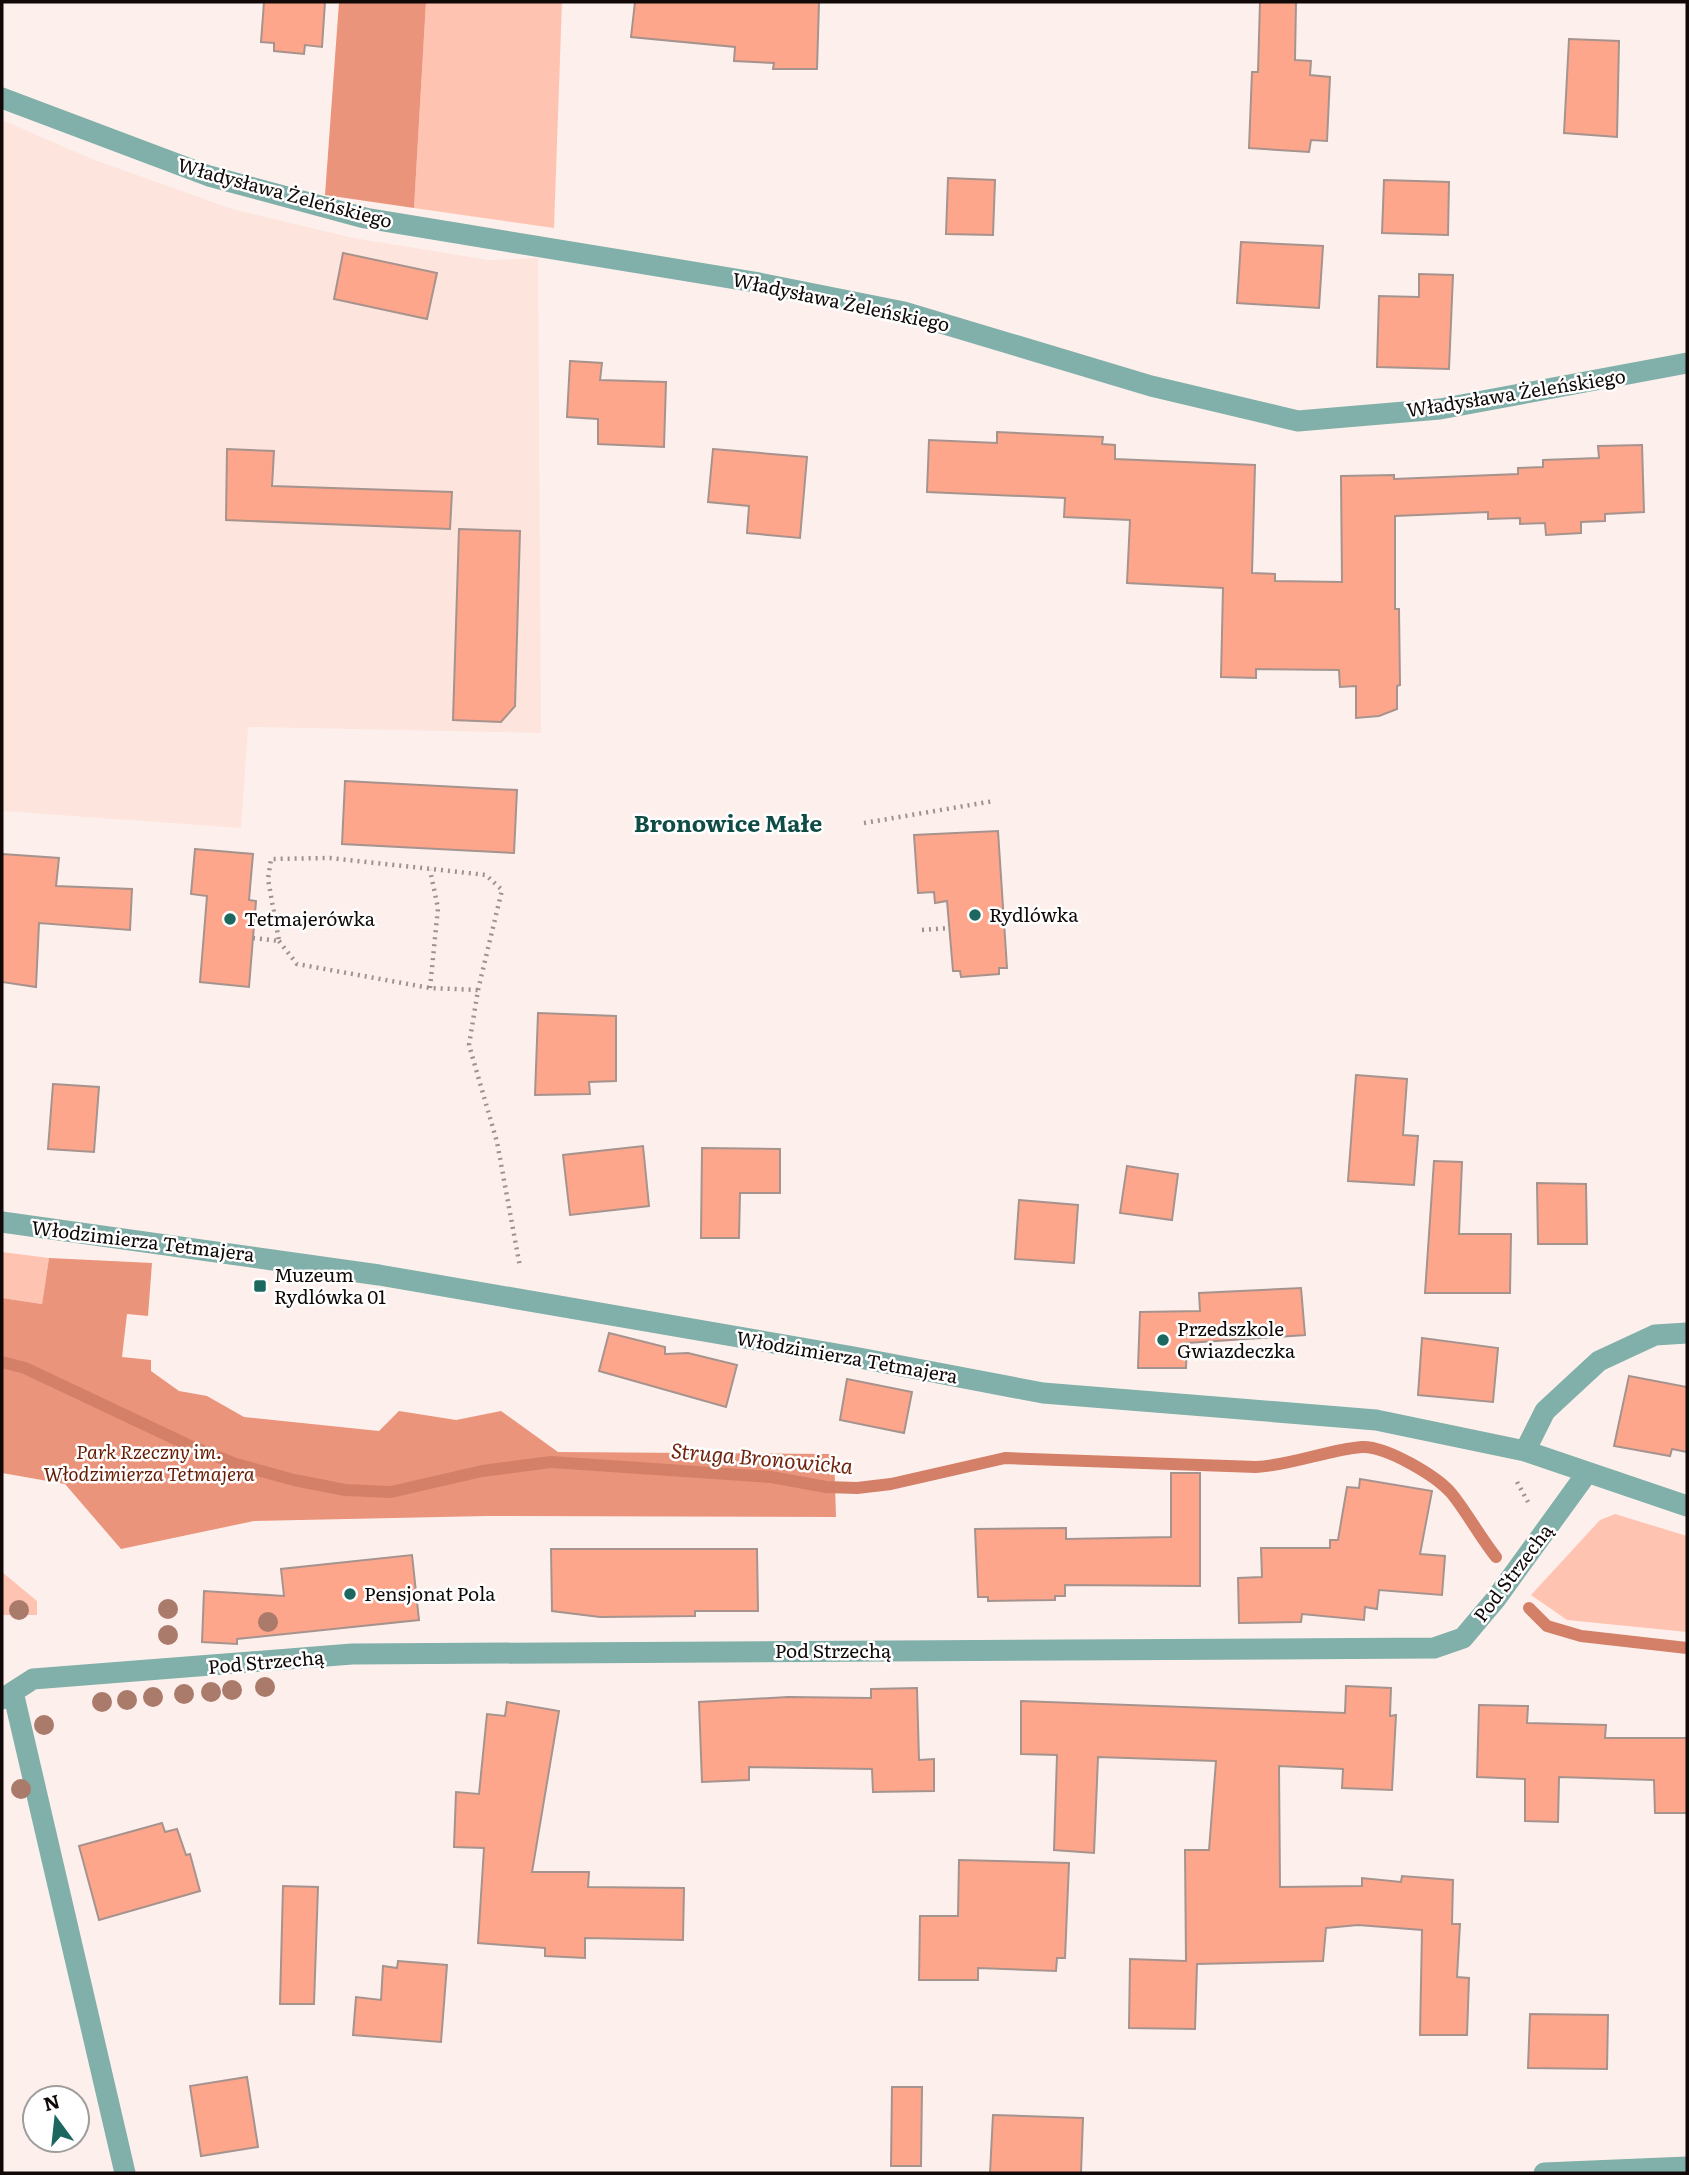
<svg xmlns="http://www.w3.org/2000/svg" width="1689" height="2175" viewBox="0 0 1689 2175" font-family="Literata,serif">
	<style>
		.built { fill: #fde4dd }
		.green { fill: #ffc3b2 }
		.forest { fill: #eb947c }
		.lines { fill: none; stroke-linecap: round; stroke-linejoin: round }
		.stream { stroke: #d48068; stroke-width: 12 }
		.building { fill: #fea68c; stroke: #a7938d; stroke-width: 2 }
		.path { stroke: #9c928f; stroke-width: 4.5; stroke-dasharray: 2 5; stroke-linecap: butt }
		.minor { stroke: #81afa9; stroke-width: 21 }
		.tree { fill: #aa7a6b }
		.poi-dot { fill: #1c6760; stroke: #fff; stroke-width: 2.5 }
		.labels { text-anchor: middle; stroke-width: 5; stroke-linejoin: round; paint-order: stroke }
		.street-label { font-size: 19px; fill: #100908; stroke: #fff }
		.poi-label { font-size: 19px; fill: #100908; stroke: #fff; text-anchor: start }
		.park-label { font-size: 19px; font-style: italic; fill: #661a02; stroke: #fff }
		.water-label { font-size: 21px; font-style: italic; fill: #71250e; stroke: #fff }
		.quarter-label { font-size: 23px; font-weight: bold; fill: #0f4c46; stroke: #fff }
	</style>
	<rect width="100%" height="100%" fill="#fdf0ec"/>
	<path class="built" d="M 2,120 L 92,159 L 232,209 L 353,238 L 489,260 L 538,258 L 541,733 L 248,727 L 241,828 L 2,811 Z"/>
	<path class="green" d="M 426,2 L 562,2 L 554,228 L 414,208 Z
		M 2,1252 L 49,1258 L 42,1304 L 2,1298 Z
		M 1615,1514 L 1687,1536 L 1687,1632 L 1567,1620 L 1531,1595 L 1600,1520 Z
		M 2,1572 L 37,1601 L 37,1615 L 2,1615 Z"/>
	<path class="forest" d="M 339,2 L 426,2 L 414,208 L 325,195 Z
		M 49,1258 L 152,1263 L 148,1316 L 127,1314 L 122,1357 L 151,1360 L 151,1371 L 179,1391 L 207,1396 L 244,1417 L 379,1431 L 399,1411 L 456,1420 L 501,1411 L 558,1452 L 834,1454 L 836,1517 L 487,1516 L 254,1521 L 121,1549 L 65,1484 L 2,1473 L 2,1298 L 42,1304 Z"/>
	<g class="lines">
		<path class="stream" d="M 2,1362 L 25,1368 L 186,1444 L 236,1464 L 294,1480 L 345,1490 L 391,1492 L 482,1471 L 551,1462 L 771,1477 L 826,1487 L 857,1488 L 891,1484 L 1005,1458 L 1256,1467 C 1293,1465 1326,1450 1362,1447 C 1386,1446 1437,1476 1452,1494 C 1468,1514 1480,1537 1496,1557
			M 1529,1608 L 1547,1626 L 1581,1636 L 1687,1648"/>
	</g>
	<path class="building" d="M 264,2 L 325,2 L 322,47 L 305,45 L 304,54 L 274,51 L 274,43 L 261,42 Z
		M 635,2 L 819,2 L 817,69 L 773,69 L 774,63 L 734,61 L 735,47 L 631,37 Z
		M 1260,2 L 1296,2 L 1295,60 L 1311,61 L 1310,75 L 1330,77 L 1327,141 L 1311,140 L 1309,152 L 1249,148 L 1252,72 L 1258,72 Z
		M 1569,39 L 1619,41 L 1617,137 L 1564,133 Z
		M 948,178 L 995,180 L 993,235 L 946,234 Z
		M 1384,180 L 1449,182 L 1448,235 L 1382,233 Z
		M 1241,242 L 1323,246 L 1319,308 L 1237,303 Z
		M 343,253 L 437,273 L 427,319 L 334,299 Z
		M 1419,274 L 1453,275 L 1449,369 L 1377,367 L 1379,296 L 1419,297 Z
		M 570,361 L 602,363 L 600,380 L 666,382 L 664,447 L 598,444 L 598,419 L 567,417 Z
		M 997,432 L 1103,437 L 1102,444 L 1115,445 L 1115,459 L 1255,465 L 1252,573 L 1275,574 L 1275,581 L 1342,582 L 1341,476 L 1394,475 L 1394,479 L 1518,474 L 1518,468 L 1543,467 L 1543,460 L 1599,458 L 1598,446 L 1642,445 L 1644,512 L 1605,514 L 1605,521 L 1581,522 L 1581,533 L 1546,535 L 1545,523 L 1520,524 L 1520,518 L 1488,519 L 1488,512 L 1395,516 L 1395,609 L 1399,609 L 1400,685 L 1397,686 L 1397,709 L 1379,716 L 1356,718 L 1356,686 L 1340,687 L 1339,670 L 1256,669 L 1256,678 L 1221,677 L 1223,588 L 1127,583 L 1130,520 L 1064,517 L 1065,498 L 927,492 L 929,440 L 997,443 Z
		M 227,449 L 274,451 L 272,486 L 452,492 L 450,529 L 226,520 Z
		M 713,449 L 807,457 L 800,538 L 747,533 L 749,506 L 708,502 Z
		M 459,529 L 520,531 L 515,706 L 501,722 L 453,720 Z
		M 345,781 L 517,790 L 514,853 L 342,844 Z
		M 998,831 L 1007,968 L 999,968 L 999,974 L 961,977 L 960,971 L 953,971 L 947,901 L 935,903 L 934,892 L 918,893 L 914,835 Z
		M 195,849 L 253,854 L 249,900 L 256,901 L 249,987 L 200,982 L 207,896 L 191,894 Z
		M 2,854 L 59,858 L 56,886 L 132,889 L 130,930 L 39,923 L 36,987 L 2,982 Z
		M 538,1013 L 616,1016 L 616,1081 L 589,1082 L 590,1094 L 535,1095 Z
		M 1356,1075 L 1407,1079 L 1403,1135 L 1418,1136 L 1414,1185 L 1348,1181 Z
		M 53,1084 L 99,1087 L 94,1152 L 48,1149 Z
		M 643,1146 L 649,1206 L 570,1215 L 563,1155 Z
		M 702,1148 L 780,1149 L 780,1193 L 740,1193 L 739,1238 L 701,1238 Z
		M 1434,1161 L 1462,1162 L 1459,1234 L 1511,1234 L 1510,1293 L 1425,1293 Z
		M 1127,1166 L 1178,1174 L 1172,1220 L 1120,1213 Z
		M 1537,1183 L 1586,1184 L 1587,1244 L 1538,1244 Z
		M 1019,1200 L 1078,1205 L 1074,1263 L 1015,1259 Z
		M 1301,1288 L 1305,1335 L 1187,1343 L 1186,1368 L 1138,1368 L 1140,1312 L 1200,1311 L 1199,1293 Z
		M 609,1333 L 665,1347 L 665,1354 L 688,1353 L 737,1365 L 726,1407 L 599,1371 Z
		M 1422,1338 L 1498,1348 L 1493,1402 L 1418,1395 Z
		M 1629,1376 L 1687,1387 L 1687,1452 L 1672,1449 L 1670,1456 L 1614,1446 Z
		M 847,1379 L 912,1392 L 904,1433 L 840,1420 Z
		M 1171,1473 L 1200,1473 L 1200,1586 L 1065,1585 L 1065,1596 L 1055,1596 L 1055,1600 L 988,1601 L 988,1597 L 978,1597 L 975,1529 L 1066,1528 L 1066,1539 L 1171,1537 Z
		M 1360,1479 L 1432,1491 L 1420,1554 L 1445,1556 L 1442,1595 L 1379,1590 L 1377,1609 L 1365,1607 L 1364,1620 L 1302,1614 L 1301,1622 L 1239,1623 L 1238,1578 L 1262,1577 L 1261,1548 L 1330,1548 L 1330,1540 L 1338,1540 L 1347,1487 L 1359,1488 Z
		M 551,1549 L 757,1549 L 758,1611 L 695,1611 L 695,1616 L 600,1617 L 552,1611 Z
		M 412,1555 L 419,1620 L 237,1639 L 237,1644 L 202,1642 L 204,1591 L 284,1596 L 281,1569 Z
		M 1346,1686 L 1391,1688 L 1390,1716 L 1396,1715 L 1392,1790 L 1342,1788 L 1343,1769 L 1279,1766 L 1280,1887 L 1362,1886 L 1362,1878 L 1401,1882 L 1402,1876 L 1453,1880 L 1452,1924 L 1460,1924 L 1457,1977 L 1469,1978 L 1467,2035 L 1420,2035 L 1422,1930 L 1358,1925 L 1326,1928 L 1323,1961 L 1197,1964 L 1195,2029 L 1129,2028 L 1130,1959 L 1186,1961 L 1185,1850 L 1209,1850 L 1216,1761 L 1098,1757 L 1094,1853 L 1054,1850 L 1057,1755 L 1021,1754 L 1021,1701 L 1345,1713 Z
		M 917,1688 L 919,1760 L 934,1759 L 934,1791 L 873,1792 L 872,1769 L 749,1767 L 749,1780 L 702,1782 L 699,1702 L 788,1697 L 871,1698 L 871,1689 Z
		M 507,1702 L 559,1711 L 532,1872 L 589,1872 L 588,1887 L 684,1888 L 683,1940 L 585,1938 L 585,1958 L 545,1956 L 545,1948 L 478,1943 L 484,1848 L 454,1847 L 456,1792 L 479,1794 L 487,1714 L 505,1716 Z
		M 1479,1705 L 1528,1706 L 1527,1723 L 1606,1725 L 1605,1738 L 1687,1738 L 1687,1813 L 1655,1813 L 1654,1780 L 1559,1777 L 1558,1822 L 1525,1821 L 1525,1779 L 1477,1777 Z
		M 162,1823 L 165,1832 L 177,1829 L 186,1855 L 190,1854 L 200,1891 L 99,1920 L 79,1846 Z
		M 959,1860 L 1069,1863 L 1065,1958 L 1057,1958 L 1056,1971 L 978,1968 L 978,1980 L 919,1980 L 920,1916 L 958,1916 Z
		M 283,1886 L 318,1887 L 314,2004 L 280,2004 Z
		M 398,1961 L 447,1965 L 441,2042 L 353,2035 L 356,1997 L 381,2000 L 383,1966 L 397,1968 Z
		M 1530,2014 L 1608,2015 L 1607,2069 L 1528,2068 Z
		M 247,2077 L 258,2147 L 201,2156 L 190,2086 Z
		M 892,2087 L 922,2087 L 921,2166 L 891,2166 Z
		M 993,2115 L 1083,2118 L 1081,2173 L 990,2173 Z"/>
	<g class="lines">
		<path class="path" d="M 864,823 L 994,801
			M 922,930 L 949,928
			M 253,938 L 279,941 L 268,879 L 271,859 L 330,858 L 486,875 L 502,890 L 478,990 L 469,1045 L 497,1142 L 520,1267
			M 279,941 L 297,964 L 430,988 L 478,990
			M 430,988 L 438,908 L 430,870
			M 1517,1482 L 1528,1502"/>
		<path class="minor" d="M 2,98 L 209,176 L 365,218 L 754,282 L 904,312 L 1151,386 L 1298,421 L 1440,409 L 1687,363
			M 2,1222 L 379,1275 L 854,1357 L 1043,1393 L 1376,1420 L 1525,1451 L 1687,1506
			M 1525,1451 L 1545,1411 L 1599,1361 L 1655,1335 L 1687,1333
			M 13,1692 L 125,2173
			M 2,1699 L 33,1679 L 352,1654 L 1434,1648 L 1463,1638 L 1495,1600 L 1587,1473
			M 1544,2173 L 1687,2167"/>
	</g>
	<g class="tree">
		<circle cx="168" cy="1609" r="10"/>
		<circle cx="19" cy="1610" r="10"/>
		<circle cx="268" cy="1622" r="10"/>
		<circle cx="168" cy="1635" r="10"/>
		<circle cx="265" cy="1687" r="10"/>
		<circle cx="232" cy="1690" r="10"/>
		<circle cx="211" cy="1692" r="10"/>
		<circle cx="184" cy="1694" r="10"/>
		<circle cx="153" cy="1697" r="10"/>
		<circle cx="127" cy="1700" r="10"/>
		<circle cx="102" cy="1702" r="10"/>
		<circle cx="44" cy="1725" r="10"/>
		<circle cx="21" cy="1789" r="10"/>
	</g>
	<g class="poi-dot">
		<circle cx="975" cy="915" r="7"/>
		<circle cx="230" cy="919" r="7"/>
		<rect x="253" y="1279" width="14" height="14" rx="3.5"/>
		<circle cx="1163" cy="1340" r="7"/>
		<circle cx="350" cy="1594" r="7"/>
	</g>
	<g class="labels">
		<g class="street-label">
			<text transform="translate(285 193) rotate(15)" y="7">Władysława Żeleńskiego</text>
			<text transform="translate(841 302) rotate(12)" y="7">Władysława Żeleńskiego</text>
			<text transform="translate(1516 393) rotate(-9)" y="7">Władysława Żeleńskiego</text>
			<text transform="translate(143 1241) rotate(7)" y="7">Włodzimierza Tetmajera</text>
			<text transform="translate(847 1357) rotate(10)" y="7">Włodzimierza Tetmajera</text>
			<text transform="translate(1513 1573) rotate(-53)" y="7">Pod Strzechą</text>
			<text x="833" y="1658">Pod Strzechą</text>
			<text transform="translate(266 1662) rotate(-5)" y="7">Pod Strzechą</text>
		</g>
		<g class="poi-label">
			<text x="989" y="922">Rydlówka</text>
			<text x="244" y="926">Tetmajerówka</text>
			<text x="274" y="1282">Muzeum<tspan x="274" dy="22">Rydlówka 01</tspan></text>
			<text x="1177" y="1336">Przedszkole<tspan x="1177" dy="22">Gwiazdeczka</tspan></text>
			<text x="364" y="1601">Pensjonat Pola</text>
		</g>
		<g class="park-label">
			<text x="149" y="1459">Park Rzeczny im.<tspan x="149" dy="22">Włodzimierza Tetmajera</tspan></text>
		</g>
		<g class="water-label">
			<text transform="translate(762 1459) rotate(5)" y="7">Struga Bronowicka</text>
		</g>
		<g class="quarter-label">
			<text x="728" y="832">Bronowice Małe</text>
		</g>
	</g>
	<rect width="1689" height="2175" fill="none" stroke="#100908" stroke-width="7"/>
	<g transform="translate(56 2119) rotate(345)"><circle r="33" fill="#ffffff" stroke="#9f9d9c" stroke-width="2"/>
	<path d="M0-5L12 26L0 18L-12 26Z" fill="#1c6760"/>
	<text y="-10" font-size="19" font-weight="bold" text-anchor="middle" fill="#100908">N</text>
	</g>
</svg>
